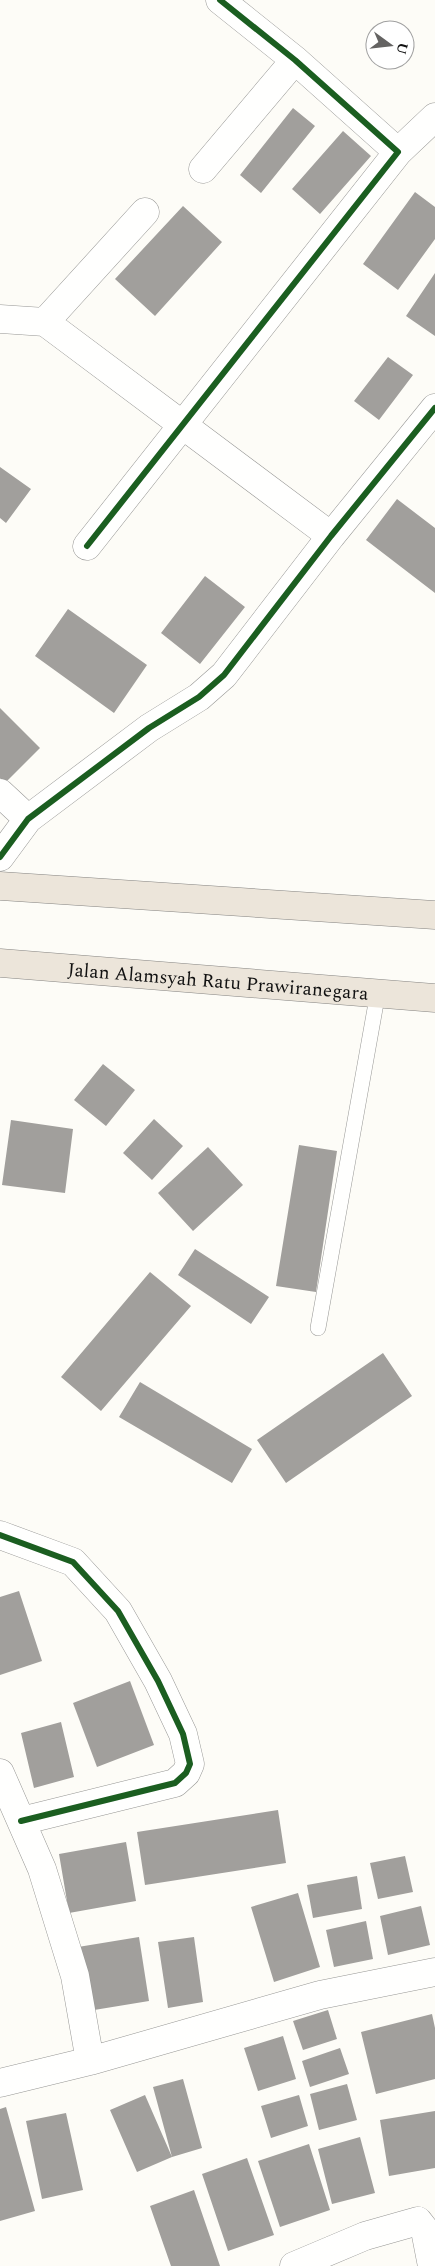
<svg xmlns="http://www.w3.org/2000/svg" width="435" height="2266" viewBox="0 0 435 2266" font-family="Spectral,serif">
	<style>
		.building { fill: #a19f9c }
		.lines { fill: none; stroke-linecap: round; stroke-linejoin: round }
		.service-casing { stroke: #979795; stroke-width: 16 }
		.minor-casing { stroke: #979795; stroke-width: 29 }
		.trunk-casing { stroke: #858482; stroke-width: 29 }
		.service { stroke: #fffffe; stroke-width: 15 }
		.minor { stroke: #fffffe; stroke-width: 28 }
		.trunk { stroke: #ece5da; stroke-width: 28 }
		.cycleway-casing { stroke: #fff; stroke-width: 9 }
		.cycleway { stroke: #1b5e20; stroke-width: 6 }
		.labels { text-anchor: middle; stroke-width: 5; stroke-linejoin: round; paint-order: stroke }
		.street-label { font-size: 19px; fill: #111; stroke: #fff }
	</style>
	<rect width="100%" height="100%" fill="#fdfcf7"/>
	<path class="building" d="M 293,108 L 315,126 L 261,193 L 240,175 Z
		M 343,131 L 371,156 L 320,214 L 292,189 Z
		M 415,192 L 435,207 L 435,239 L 398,290 L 363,264 Z
		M 183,206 L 222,242 L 155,316 L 115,279 Z
		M 435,273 L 435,336 L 406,316 Z
		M 388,357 L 413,375 L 379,420 L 354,401 Z
		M 0,467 L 31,489 L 6,523 L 0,518 Z
		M 397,499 L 435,528 L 435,593 L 366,540 Z
		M 205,576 L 245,607 L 200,664 L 161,633 Z
		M 68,609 L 147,665 L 114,713 L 35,656 Z
		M 0,708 L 40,748 L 5,783 L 0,778 Z
		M 103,1064 L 135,1090 L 106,1126 L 74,1100 Z
		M 154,1119 L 183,1146 L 152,1180 L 123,1153 Z
		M 11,1120 L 73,1129 L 65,1193 L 2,1185 Z
		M 299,1145 L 337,1151 L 316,1292 L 276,1286 Z
		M 208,1147 L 243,1185 L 193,1231 L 158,1193 Z
		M 195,1249 L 269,1297 L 251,1324 L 178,1275 Z
		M 150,1272 L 191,1306 L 101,1411 L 61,1377 Z
		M 383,1353 L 412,1396 L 286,1483 L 257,1440 Z
		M 140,1382 L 252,1449 L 232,1483 L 119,1417 Z
		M 19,1591 L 42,1661 L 0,1675 L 0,1597 Z
		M 130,1681 L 154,1745 L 97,1767 L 73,1703 Z
		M 61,1722 L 74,1777 L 34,1788 L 21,1733 Z
		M 278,1810 L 286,1863 L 145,1885 L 137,1832 Z
		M 126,1842 L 136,1901 L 69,1913 L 59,1854 Z
		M 405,1856 L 413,1892 L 378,1899 L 370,1863 Z
		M 357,1876 L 362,1909 L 313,1918 L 307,1885 Z
		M 298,1893 L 320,1967 L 274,1982 L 251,1907 Z
		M 421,1906 L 430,1945 L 388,1955 L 380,1916 Z
		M 366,1921 L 373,1959 L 334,1967 L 326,1930 Z
		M 139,1937 L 149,2001 L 88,2011 L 78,1947 Z
		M 194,1937 L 203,2002 L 168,2008 L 158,1942 Z
		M 328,2010 L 337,2039 L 303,2050 L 293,2021 Z
		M 432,2014 L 435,2028 L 435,2079 L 376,2094 L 361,2032 Z
		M 283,2036 L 296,2079 L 258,2091 L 244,2048 Z
		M 340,2048 L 349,2074 L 310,2087 L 302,2061 Z
		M 183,2079 L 202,2148 L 172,2157 L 153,2087 Z
		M 347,2084 L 357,2120 L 319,2130 L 310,2094 Z
		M 145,2095 L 172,2157 L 137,2172 L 110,2110 Z
		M 299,2095 L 308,2126 L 271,2138 L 261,2106 Z
		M 6,2107 L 35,2211 L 0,2221 L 0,2109 Z
		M 435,2111 L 435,2168 L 389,2176 L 380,2120 Z
		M 66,2113 L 83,2190 L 42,2199 L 26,2121 Z
		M 360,2137 L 375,2193 L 332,2204 L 318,2149 Z
		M 309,2144 L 330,2210 L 280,2227 L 258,2161 Z
		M 247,2158 L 274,2235 L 228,2251 L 202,2174 Z
		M 194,2190 L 220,2266 L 171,2266 L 150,2206 Z"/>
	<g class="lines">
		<g class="service-casing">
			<path id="service" d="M 318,1328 L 378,992"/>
		</g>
		<g class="minor-casing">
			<path id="minor" d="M 398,152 L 435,117
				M 203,169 L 295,60
				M 0,319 L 45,322 L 331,536
				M 45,322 L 145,212
				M 87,546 L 398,152 L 295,60 L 220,0
				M 0,793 L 28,819
				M 0,857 L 28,819 L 149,728 L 199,697 L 224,675 L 331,536 L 435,408
				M 0,1535 L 73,1562 L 118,1611 L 158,1681 L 183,1734 L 190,1764 L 186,1773 L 175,1783 L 21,1821
				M 0,1773 L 42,1869 L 75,1976 L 90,2061
				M 0,2083 L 90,2061 L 320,1995 L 435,1972
				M 294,2266 L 365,2236 L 418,2221 L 425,2230 L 432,2266"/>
		</g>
		<g class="trunk-casing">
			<g id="trunk">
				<path d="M 0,886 L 435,915"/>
				<path id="s1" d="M 0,963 L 435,998"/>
			</g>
		</g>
		<use href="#service" class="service"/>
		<use href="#minor" class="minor"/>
		<use href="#trunk" class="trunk"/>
		<g class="cycleway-casing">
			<path id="cycleway" d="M 87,546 L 398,152 L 295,60 L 220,0
				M 0,857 L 28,819 L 149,728 L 199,697 L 224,675 L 331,536 L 435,408
				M 0,1535 L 73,1562 L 118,1611 L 158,1681 L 183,1734 L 190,1764 L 186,1773 L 175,1783 L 21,1821"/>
		</g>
		<use href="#cycleway" class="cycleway"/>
	</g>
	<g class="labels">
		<g class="street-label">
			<text dy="7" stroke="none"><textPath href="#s1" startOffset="219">Jalan Alamsyah Ratu Prawiranegara</textPath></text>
		</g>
	</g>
	<g transform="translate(390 45) rotate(105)"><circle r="24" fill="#ffffff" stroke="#a0a0a0"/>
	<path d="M0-4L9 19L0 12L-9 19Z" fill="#646362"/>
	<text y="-8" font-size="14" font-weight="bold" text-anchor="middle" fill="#111111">U</text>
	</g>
</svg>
